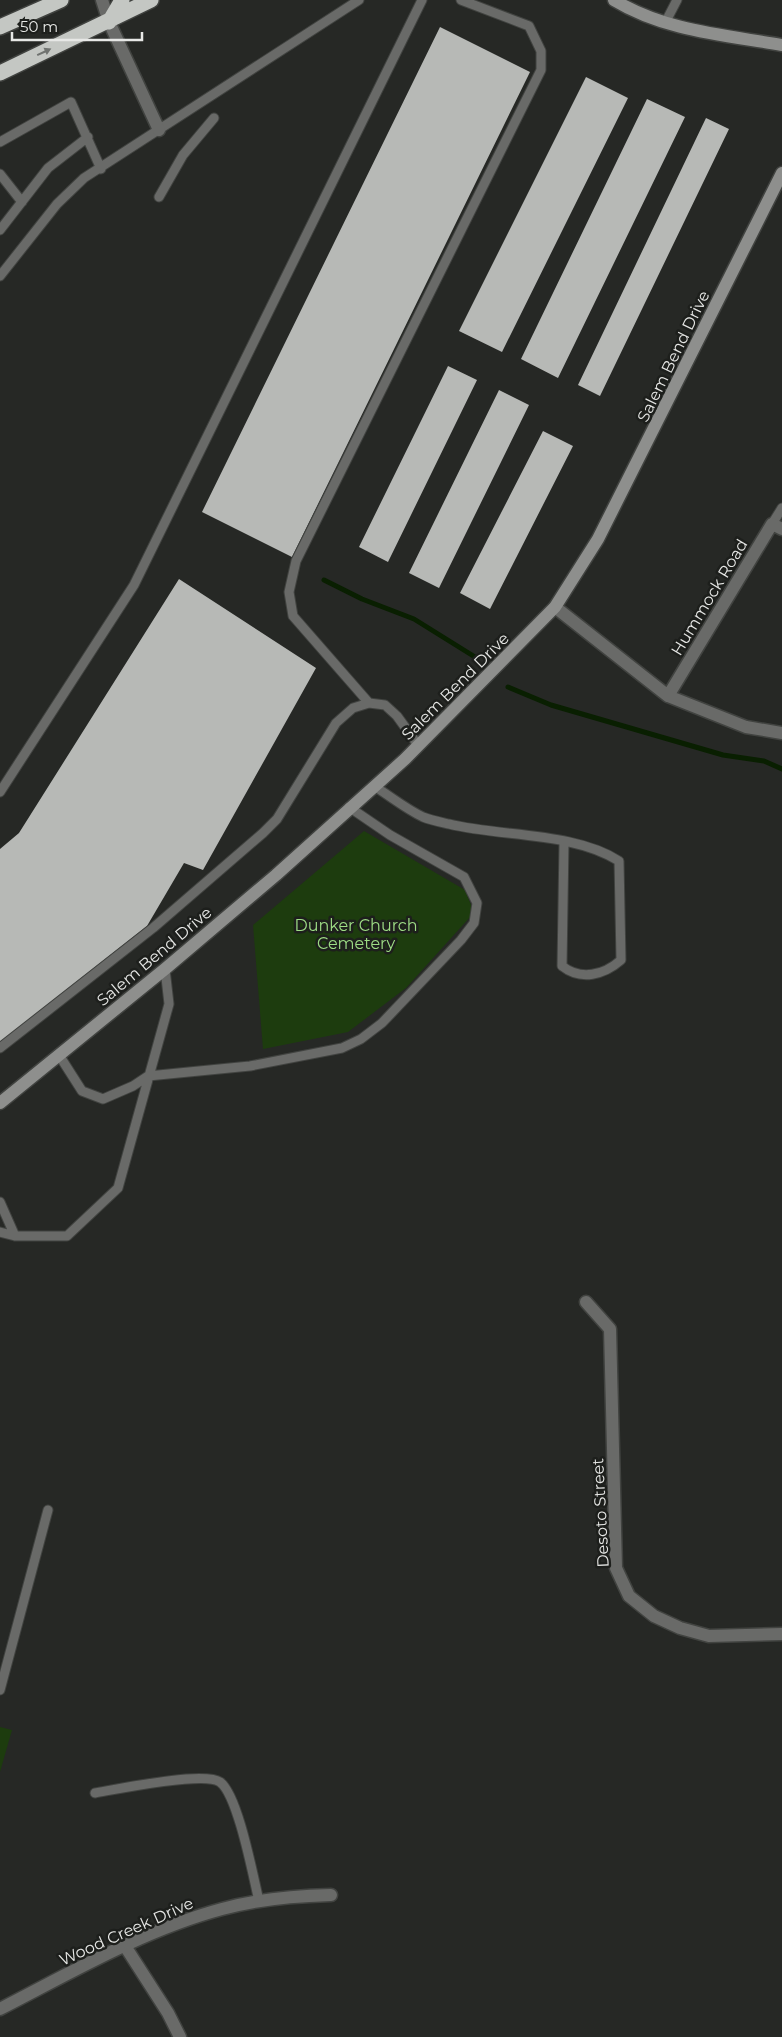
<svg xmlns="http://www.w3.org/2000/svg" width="782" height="2037" viewBox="0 0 782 2037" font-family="Montserrat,sans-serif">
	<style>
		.green { fill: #1d3c0e }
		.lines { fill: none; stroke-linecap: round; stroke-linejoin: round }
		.stream { stroke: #091f01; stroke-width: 5 }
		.building { fill: #b7b9b6 }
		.lane-casing { stroke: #414340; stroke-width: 11 }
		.street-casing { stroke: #414340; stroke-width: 15 }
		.secondary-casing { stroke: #414340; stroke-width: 15 }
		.highway-casing { stroke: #414340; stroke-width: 18 }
		.lane { stroke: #696a68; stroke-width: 9 }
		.street { stroke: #696a68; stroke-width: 12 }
		.secondary { stroke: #8e8f8d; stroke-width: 12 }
		.highway { stroke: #c4c7c3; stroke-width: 15 }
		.oneway { fill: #707370 }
		.labels { text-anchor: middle; stroke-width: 5; stroke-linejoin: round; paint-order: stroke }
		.street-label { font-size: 16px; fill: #e7e8e6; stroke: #1d1f1c }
		.park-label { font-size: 16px; fill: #9edd85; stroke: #1d1f1c }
	</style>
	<rect width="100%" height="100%" fill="#262825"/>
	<path class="green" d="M 364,831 L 465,890 L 471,905 L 471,916 L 406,988 L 348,1032 L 263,1049 L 253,925 Z
		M 0,1727 L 12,1730 L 0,1772 Z"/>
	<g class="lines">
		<path class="stream" d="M 324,580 L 362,599 L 414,619 L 475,657
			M 508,687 L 551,705 L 723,755 L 764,761 L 782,769"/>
	</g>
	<path class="building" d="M 440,27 L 530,72 L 292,557 L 202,512 Z
		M 586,77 L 628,98 L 502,352 L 459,331 Z
		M 647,99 L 685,117 L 558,378 L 521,359 Z
		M 706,118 L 729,129 L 600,396 L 578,385 Z
		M 448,366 L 477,380 L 388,562 L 359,547 Z
		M 499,390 L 529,405 L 439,588 L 409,573 Z
		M 543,431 L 573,446 L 490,609 L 460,593 Z
		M 179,579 L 316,668 L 203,870 L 184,863 L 147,926 L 0,1042 L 0,849 L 19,833 Z"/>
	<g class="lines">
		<g class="lane-casing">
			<path id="lane" d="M 665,23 L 677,0
				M 0,142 L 71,102 L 101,169
				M 0,174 L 22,202
				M 159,197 L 183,155 L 214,118
				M 0,230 L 48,168 L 88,137
				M 0,276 L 57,204 L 84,178 L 359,0
				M 772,524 L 782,508
				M 369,703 L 293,616 L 289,592 L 296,561 L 541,70 L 541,51 L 529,26 L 461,0
				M 374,786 C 390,796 406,809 423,817 C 430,820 440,822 449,824 C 502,837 574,832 619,861 L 621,960 C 604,975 581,981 562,966 L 564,842
				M 0,792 L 134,585 L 422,0
				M 0,1048 L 153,928 L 263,833 L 277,819 L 336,723 L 353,708 L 369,703 L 385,705 L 397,716 L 418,745
				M 59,1055 L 82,1091 L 103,1099 L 133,1086 L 148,1076 L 250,1066 L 342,1048 L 361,1039 L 382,1023 L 461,940 L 474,923 L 477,903 L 464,877 L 390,835 L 349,807
				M 0,1202 L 15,1236
				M 0,1232 L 15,1236 L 67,1236 L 118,1188 L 169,1004 L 165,969
				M 0,1690 L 48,1510
				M 95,1793 C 118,1789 204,1771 220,1782 C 238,1795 253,1876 259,1901"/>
		</g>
		<g class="street-casing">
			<path id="street" d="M 102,0 L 109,22 L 159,130
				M 555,607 L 668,696 L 746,727 L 782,733
				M 668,696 L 772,524 L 782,529
				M 586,1302 L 610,1329 L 616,1568 L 629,1596 L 654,1616 L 680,1628 L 709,1636 L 782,1634
				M 125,1946 L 168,2013 L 180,2037
				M 0,2009 C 72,1972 144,1930 222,1909 C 258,1899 294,1896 331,1895"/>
		</g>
		<g class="secondary-casing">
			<path id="secondary" d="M 614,0 C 665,31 725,35 782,45
				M 0,1103 L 165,969 L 276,875 L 405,759 L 555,607 L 598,539 L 782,173"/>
		</g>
		<g class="highway-casing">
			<path id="highway" d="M 109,22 L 122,0
				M 0,27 L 61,0
				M 0,73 L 151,0"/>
		</g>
		<use href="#lane" class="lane"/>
		<use href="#street" class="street"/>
		<use href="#secondary" class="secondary"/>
		<use href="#highway" class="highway"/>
	</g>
	<defs><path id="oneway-solid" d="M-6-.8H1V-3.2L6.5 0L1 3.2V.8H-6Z" transform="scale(1.25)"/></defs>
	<use class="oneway" href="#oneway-solid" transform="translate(44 52) rotate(-25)"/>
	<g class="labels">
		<g class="street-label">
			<text transform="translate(673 356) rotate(-64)" y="6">Salem Bend Drive</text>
			<text transform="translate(709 597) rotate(-59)" y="6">Hummock Road</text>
			<text transform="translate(455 686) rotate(-45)" y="6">Salem Bend Drive</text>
			<text transform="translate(154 956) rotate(-40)" y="6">Salem Bend Drive</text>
			<text transform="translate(600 1513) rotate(-93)" y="6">Desoto Street</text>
			<text transform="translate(126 1931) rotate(-24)" y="6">Wood Creek Drive</text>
		</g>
		<g class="park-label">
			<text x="356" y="931">Dunker Church<tspan x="356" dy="18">Cemetery</tspan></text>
		</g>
	</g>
	<path d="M12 32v8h130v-8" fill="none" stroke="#e7e8e6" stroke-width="2.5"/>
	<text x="20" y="32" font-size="15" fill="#e7e8e6" stroke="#1d1f1c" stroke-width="4" paint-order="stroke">50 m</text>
</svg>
